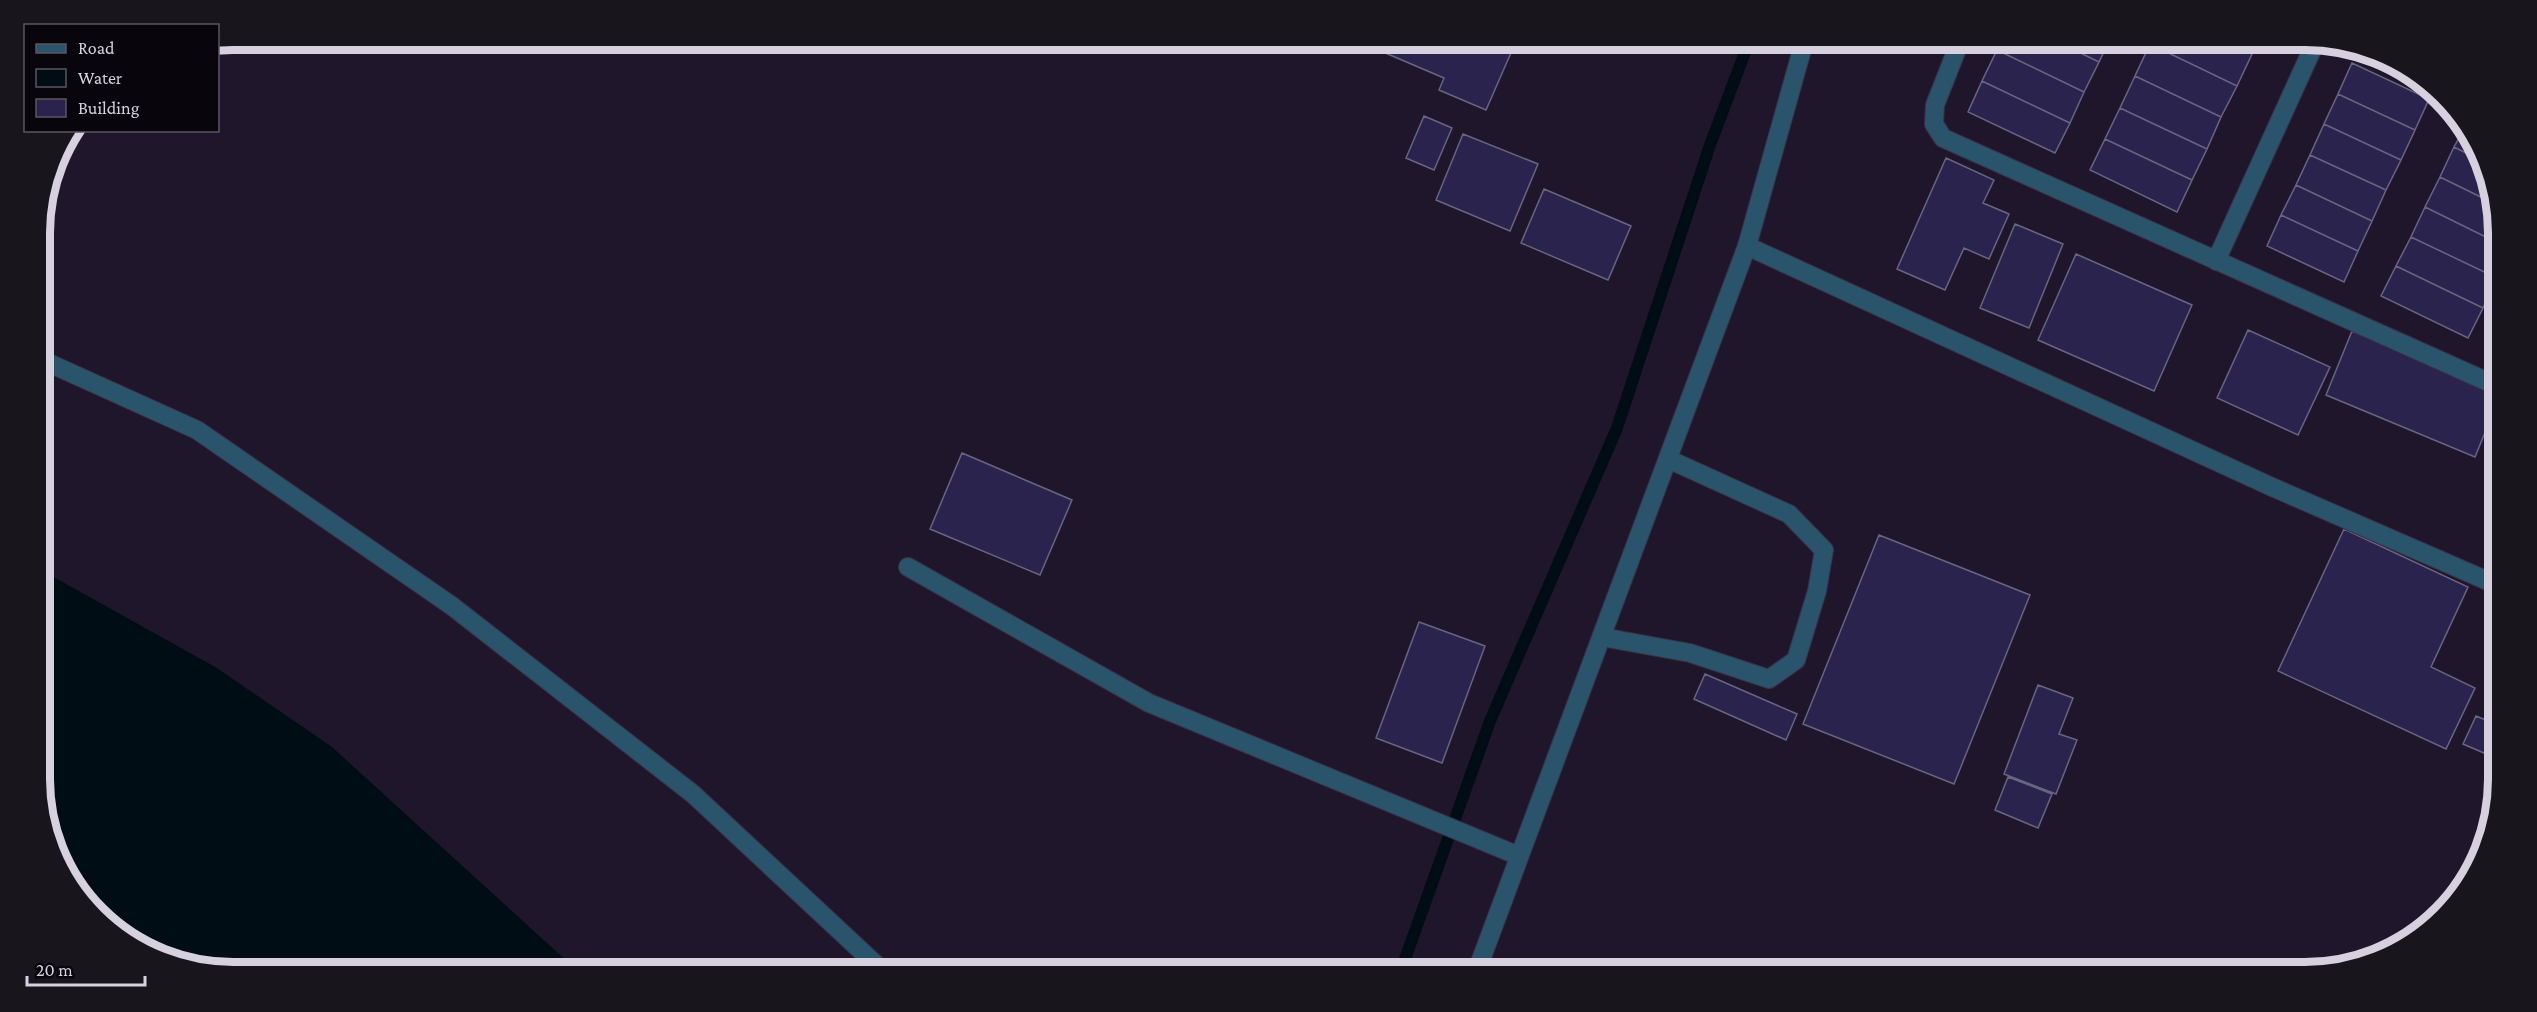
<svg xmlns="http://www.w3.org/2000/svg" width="2537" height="1012" viewBox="0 0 2537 1012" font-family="'Crimson Pro',serif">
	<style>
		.water { fill: #000d14 }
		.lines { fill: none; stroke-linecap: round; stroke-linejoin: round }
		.stream { stroke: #000d14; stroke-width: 12 }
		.building { fill: #29234e; stroke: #676680; stroke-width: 1.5 }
		.lane-casing { stroke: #3a3044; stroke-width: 20 }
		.street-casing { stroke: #3a3044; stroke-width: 20 }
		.lane { stroke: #29546b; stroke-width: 18 }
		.street { stroke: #29546b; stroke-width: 18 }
		.rim { fill: none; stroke: #d7d0df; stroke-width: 8 }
	</style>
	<rect width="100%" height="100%" fill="#20162b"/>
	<path class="water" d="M 41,570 L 217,668 L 332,747 L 580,973 L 232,973 L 170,963 L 87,907 L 43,817 Z"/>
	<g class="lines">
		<path class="stream" d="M 1400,973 L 1490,721 L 1617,428 L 1710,145 L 1750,39"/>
	</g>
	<path class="building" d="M 1364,39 L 1517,39 L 1486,110 L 1439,90 L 1444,78 L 1362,43 Z
		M 2003,39 L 2052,39 L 2099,62 L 2084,92 L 1997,50 Z
		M 2052,39 L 2110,39 L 2099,62 Z
		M 2153,39 L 2220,39 L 2252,54 L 2237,86 L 2150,44 Z
		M 2220,39 L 2259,39 L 2252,54 Z
		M 2150,44 L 2237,86 L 2221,117 L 2135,76 Z
		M 1997,50 L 2084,92 L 2070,123 L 1982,81 Z
		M 2352,63 L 2429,99 L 2415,130 L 2338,94 Z
		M 2135,76 L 2221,117 L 2207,149 L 2120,108 Z
		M 1982,81 L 2070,123 L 2055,153 L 1968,112 Z
		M 2338,94 L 2415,130 L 2401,160 L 2324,124 Z
		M 2120,108 L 2207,149 L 2192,180 L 2105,139 Z
		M 1424,116 L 1452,128 L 1434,170 L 1406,158 Z
		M 2324,124 L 2401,160 L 2386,190 L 2310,155 Z
		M 2464,129 L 2476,158 L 2454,147 Z
		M 1463,134 L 1538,164 L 1510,231 L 1436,200 Z
		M 2105,139 L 2192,180 L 2177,212 L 2090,170 Z
		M 2454,147 L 2476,158 L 2495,204 L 2440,177 Z
		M 2310,155 L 2386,190 L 2372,221 L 2296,185 Z
		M 1946,158 L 1994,180 L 1983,203 L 2009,214 L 1989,259 L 1964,248 L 1945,290 L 1897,269 Z
		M 2440,177 L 2495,204 L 2496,242 L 2425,207 Z
		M 2296,185 L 2372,221 L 2358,251 L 2281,215 Z
		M 1544,189 L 1631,226 L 1608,280 L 1521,243 Z
		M 2425,207 L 2496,242 L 2497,278 L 2411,237 Z
		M 2281,215 L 2358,251 L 2344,282 L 2267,246 Z
		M 2015,224 L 2063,244 L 2029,328 L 1980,308 Z
		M 2411,237 L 2497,278 L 2483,308 L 2396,266 Z
		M 2076,254 L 2192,305 L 2154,391 L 2038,340 Z
		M 2396,266 L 2483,308 L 2468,338 L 2381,296 Z
		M 2248,330 L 2330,367 L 2298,435 L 2217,398 Z
		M 2352,331 L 2497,390 L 2497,403 L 2475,457 L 2326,395 Z
		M 962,453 L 1072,500 L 1040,575 L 930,529 Z
		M 2344,529 L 2468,587 L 2431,667 L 2475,688 L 2446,749 L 2278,671 Z
		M 1879,535 L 2030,595 L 1954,784 L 1803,724 Z
		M 1419,622 L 1485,646 L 1442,763 L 1376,738 Z
		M 1705,674 L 1797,714 L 1786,740 L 1694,699 Z
		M 2038,685 L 2073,698 L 2059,734 L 2077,740 L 2056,794 L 2004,774 Z
		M 2476,716 L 2498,725 L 2498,759 L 2463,744 Z
		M 2008,777 L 2052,794 L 2038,828 L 1995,810 Z"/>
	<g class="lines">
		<g class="lane-casing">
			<path id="lane" d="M 1747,246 L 2272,487 L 2497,585
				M 40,359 L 197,430 L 452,606 L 693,794 L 885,973
				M 908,567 L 1149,703 L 1519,856
				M 1602,637 L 1690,653 L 1769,679 L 1796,660 L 1817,591 L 1824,550 L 1789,514 L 1668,459"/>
		</g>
		<g class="street-casing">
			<path id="street" d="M 1961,39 L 1935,105 L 1934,124 L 1943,138 L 2497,386
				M 2216,261 L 2316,41
				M 1476,973 L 1747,246 L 1805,39"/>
		</g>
		<use href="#lane" class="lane"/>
		<use href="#street" class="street"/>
	</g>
	<path d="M0 0H2537V1012H0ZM233 50H2305A183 183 0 0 1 2488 233V779A183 183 0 0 1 2305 962H233A183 183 0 0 1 50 779V233A183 183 0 0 1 233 50Z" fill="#19151d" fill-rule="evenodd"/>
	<path class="rim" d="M233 50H2305A183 183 0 0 1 2488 233V779A183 183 0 0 1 2305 962H233A183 183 0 0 1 50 779V233A183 183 0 0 1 233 50Z"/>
	<rect x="24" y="24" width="195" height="108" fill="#08050c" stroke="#5b5660" stroke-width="1.5"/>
	<rect x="36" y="44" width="30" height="9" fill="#29546b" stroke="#5b5660" stroke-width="1.5"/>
	<text x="78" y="54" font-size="18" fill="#d7d0df">Road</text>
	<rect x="36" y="69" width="30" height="18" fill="#000d14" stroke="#5b5660" stroke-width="1.5"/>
	<text x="78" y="84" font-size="18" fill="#d7d0df">Water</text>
	<rect x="36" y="99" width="30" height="18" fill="#29234e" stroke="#5b5660" stroke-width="1.5"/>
	<text x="78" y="114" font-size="18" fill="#d7d0df">Building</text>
	<path d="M27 976v9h118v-9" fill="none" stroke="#d7d0df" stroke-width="3"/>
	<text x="36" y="976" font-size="18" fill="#d7d0df" stroke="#08050c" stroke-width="4.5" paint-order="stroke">20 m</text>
</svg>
